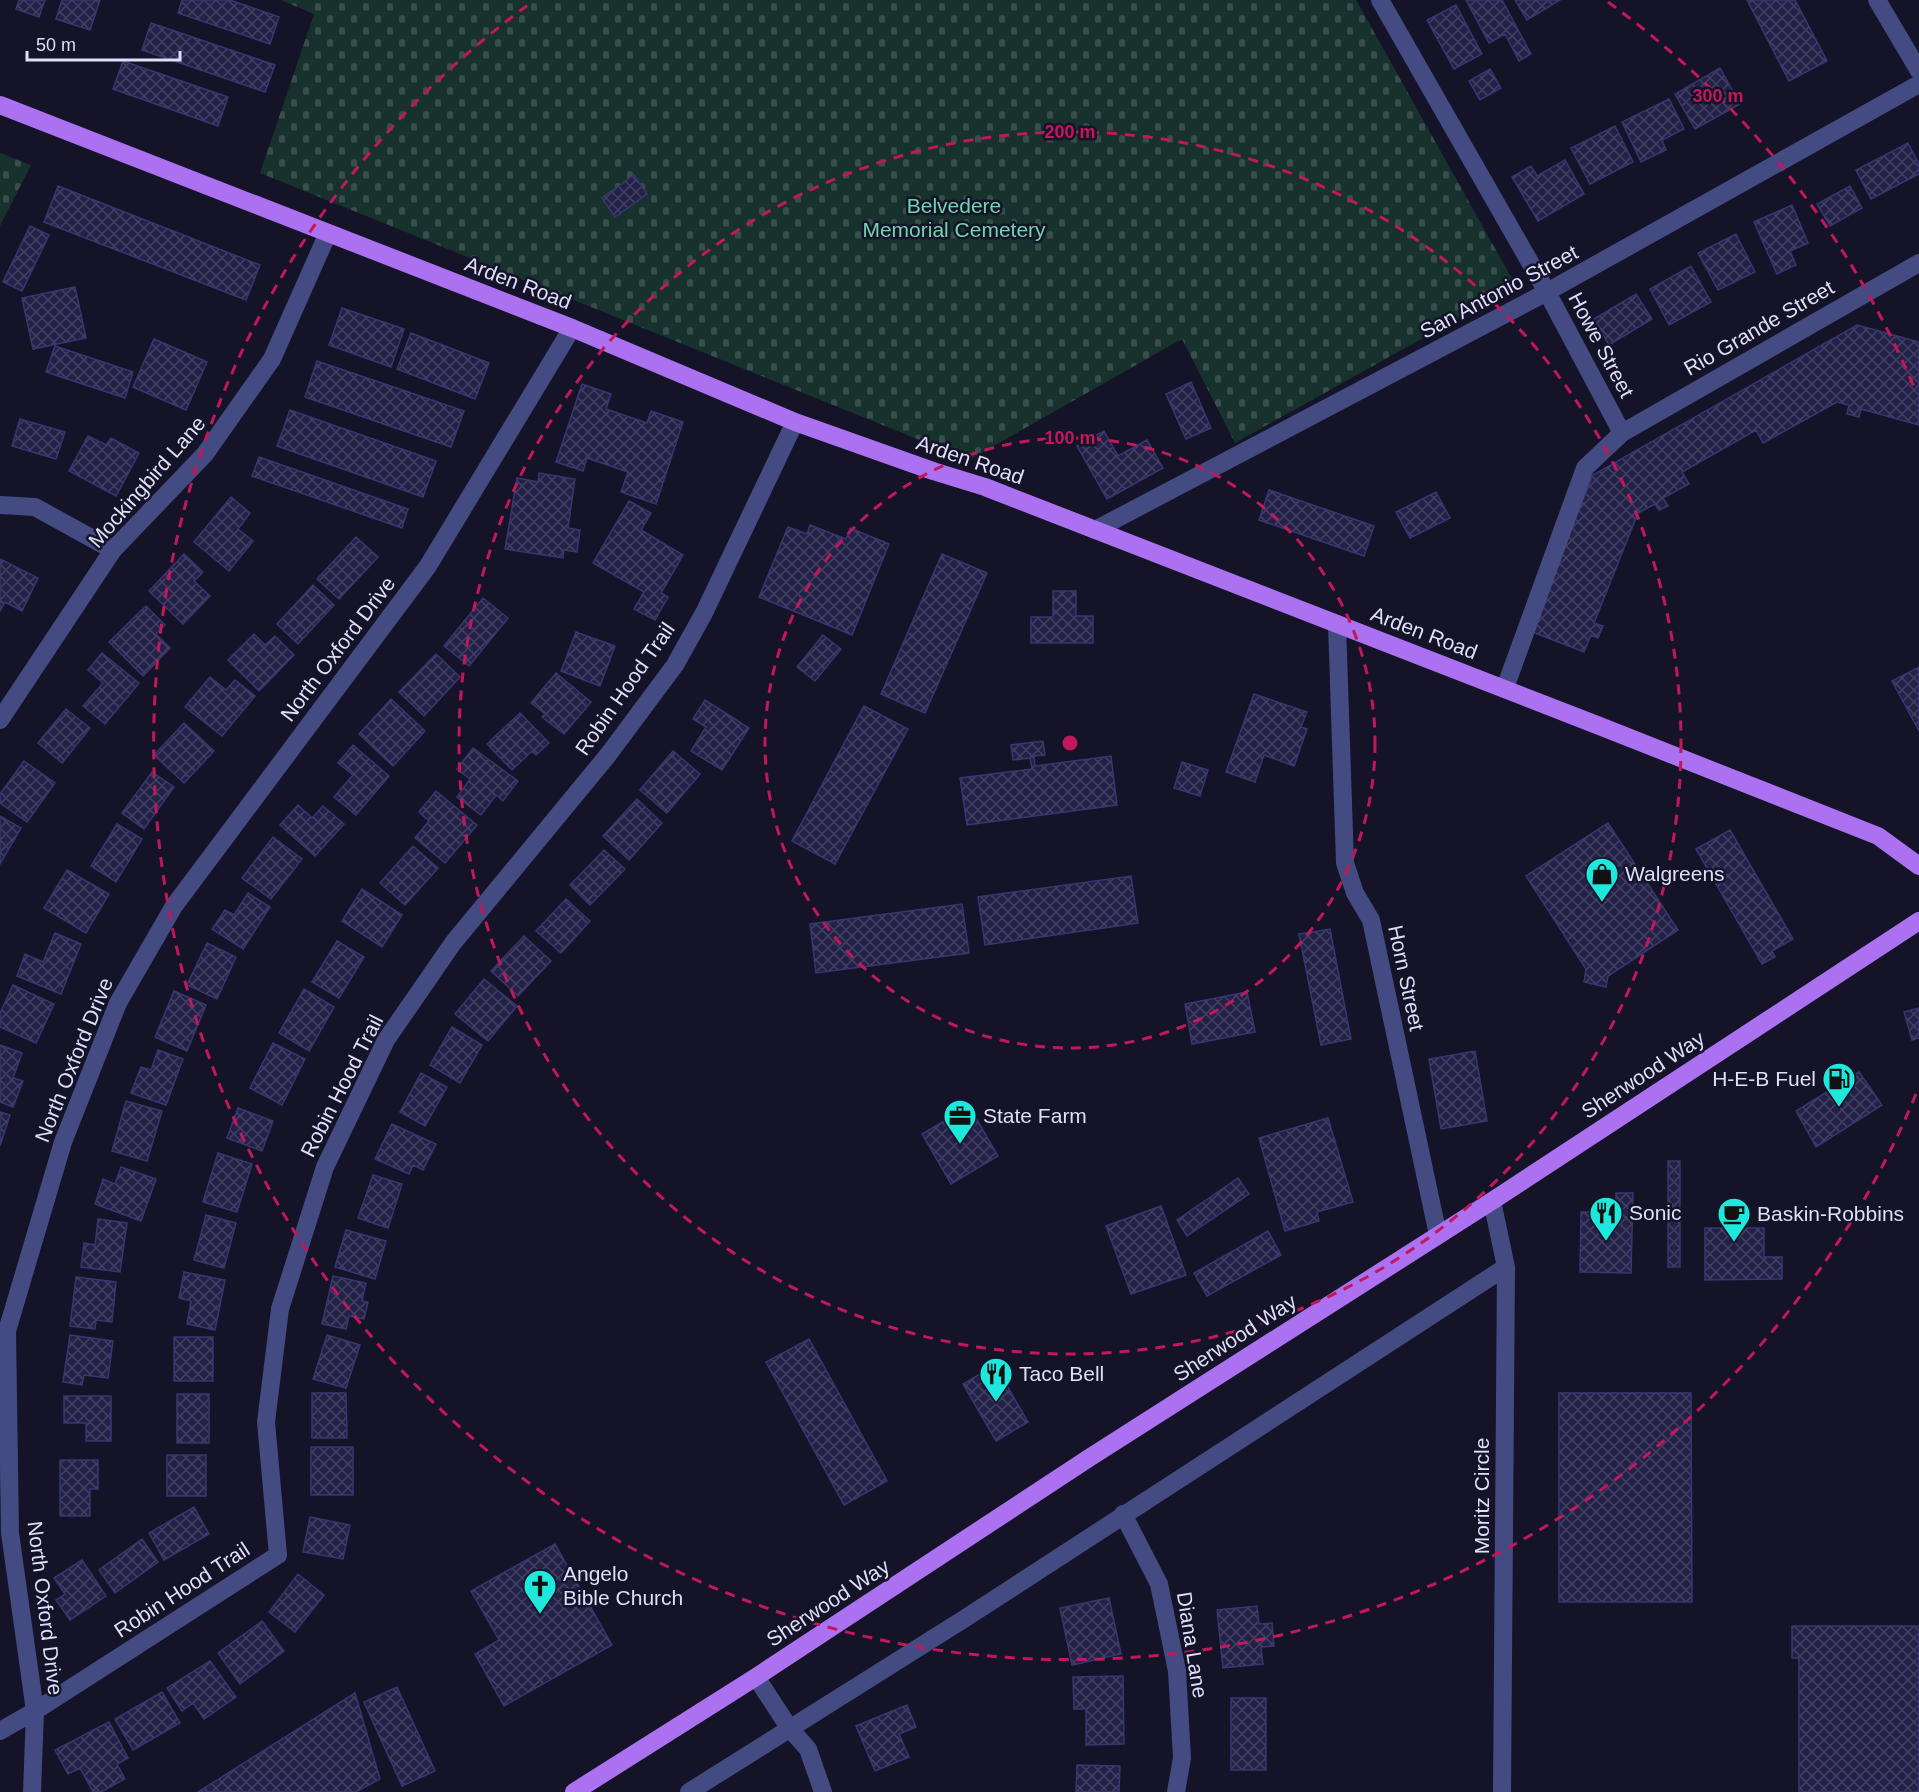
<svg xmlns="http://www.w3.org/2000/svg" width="1919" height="1792" viewBox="0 0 1919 1792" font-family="Arial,sans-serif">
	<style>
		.cemetery { fill: url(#cemetery-stones) }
		.building { fill: url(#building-cross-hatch); stroke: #383670; stroke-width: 1.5 }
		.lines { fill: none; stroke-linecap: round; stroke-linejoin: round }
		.minor { stroke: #434b82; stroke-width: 18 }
		.major { stroke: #ac71f0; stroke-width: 18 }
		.ring { fill: none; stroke: #c2185b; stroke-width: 3; stroke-dasharray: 10 8 }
		.labels { text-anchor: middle; stroke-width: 5; stroke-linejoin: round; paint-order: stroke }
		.park-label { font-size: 21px; fill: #70d5ac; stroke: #141328 }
		.street-label { font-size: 21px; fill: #dedffb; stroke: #141328 }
		.poi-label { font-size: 21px; fill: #dedffb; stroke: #141328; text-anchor: start }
		.centre { fill: #c2185b; stroke: #141328; stroke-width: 3 }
		.ring-label { font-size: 18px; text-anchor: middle; font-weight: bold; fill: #c2185b; stroke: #141328; stroke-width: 5; stroke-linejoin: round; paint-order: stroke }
	</style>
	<defs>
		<pattern id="cemetery-stones" width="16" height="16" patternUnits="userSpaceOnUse" patternTransform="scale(1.5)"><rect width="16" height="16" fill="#17312c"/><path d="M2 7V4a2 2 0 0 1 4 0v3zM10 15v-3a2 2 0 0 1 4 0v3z" fill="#384e4c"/></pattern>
		<pattern id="building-cross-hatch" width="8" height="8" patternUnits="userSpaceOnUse" patternTransform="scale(1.5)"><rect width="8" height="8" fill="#232147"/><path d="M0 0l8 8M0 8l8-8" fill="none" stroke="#424162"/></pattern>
	</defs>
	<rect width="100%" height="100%" fill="#141328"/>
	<path class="cemetery" d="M 281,0 L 1356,0 L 1516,286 L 1235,443 L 1182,339 L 969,460 L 260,173 L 314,14 Z
		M 0,153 L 31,165 L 0,226 Z"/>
	<path class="building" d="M 19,0 L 45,0 L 39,17 L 16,9 Z
		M 62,0 L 100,0 L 90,30 L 56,19 Z
		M 182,0 L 230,0 L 279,17 L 270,44 L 178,13 Z
		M 1466,0 L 1502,0 L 1531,54 L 1519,61 L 1505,34 L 1489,43 Z
		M 1515,0 L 1560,0 L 1527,20 Z
		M 1747,0 L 1795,0 L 1827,61 L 1789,81 Z
		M 1456,5 L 1482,54 L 1454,69 L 1427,20 Z
		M 151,23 L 275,65 L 265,92 L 142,50 Z
		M 123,61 L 228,97 L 218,126 L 113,89 Z
		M 1720,68 L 1740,104 L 1695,129 L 1675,94 Z
		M 1490,69 L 1501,88 L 1480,100 L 1469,81 Z
		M 1669,99 L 1684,129 L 1662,140 L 1666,150 L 1641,162 L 1622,122 Z
		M 1615,126 L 1633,162 L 1590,184 L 1571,148 Z
		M 1908,143 L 1919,164 L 1919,174 L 1871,199 L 1856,170 Z
		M 1565,160 L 1584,194 L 1538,221 L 1512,177 L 1531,166 L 1537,176 Z
		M 634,175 L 647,194 L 615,217 L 602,198 Z
		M 58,186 L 260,265 L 246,300 L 44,222 Z
		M 1850,186 L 1862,208 L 1830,226 L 1817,204 Z
		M 1792,205 L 1808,243 L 1790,251 L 1796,265 L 1777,274 L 1754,222 Z
		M 30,226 L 49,235 L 22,291 L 3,282 Z
		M 1736,234 L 1755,272 L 1718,290 L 1698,253 Z
		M 1691,266 L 1711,302 L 1669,325 L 1650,289 Z
		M 75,287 L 86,338 L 33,349 L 22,298 Z
		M 1636,294 L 1652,319 L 1609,345 L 1594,319 Z
		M 342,308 L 404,329 L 391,367 L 329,345 Z
		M 1857,325 L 1919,342 L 1919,425 L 1861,409 L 1859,417 L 1847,414 L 1849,405 L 1837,402 L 1763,443 L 1756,430 L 1682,472 L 1689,484 L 1663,498 L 1668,506 L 1659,510 L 1655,504 L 1638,513 L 1594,623 L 1603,626 L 1598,638 L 1591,635 L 1584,652 L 1530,631 L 1593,475 Z
		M 411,333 L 489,363 L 475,399 L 397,369 Z
		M 154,339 L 207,362 L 186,410 L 133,387 Z
		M 55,346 L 133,372 L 125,398 L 46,372 Z
		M 317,361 L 464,411 L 451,447 L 305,397 Z
		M 1191,382 L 1211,428 L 1186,439 L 1166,394 Z
		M 582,384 L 611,394 L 606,409 L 647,423 L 651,411 L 683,422 L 656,504 L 621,492 L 628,472 L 587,458 L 583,471 L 556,462 Z
		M 290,410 L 436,461 L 423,497 L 277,446 Z
		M 20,419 L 65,432 L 56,459 L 12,446 Z
		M 1104,431 L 1118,456 L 1147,440 L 1163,468 L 1107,499 L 1077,446 Z
		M 88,436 L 106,445 L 111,438 L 139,453 L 116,496 L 69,471 Z
		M 259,457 L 408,509 L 402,528 L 252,476 Z
		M 539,473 L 575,479 L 568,528 L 580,530 L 577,552 L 564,550 L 563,558 L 505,549 L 517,478 L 538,482 Z
		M 1269,490 L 1374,526 L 1364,556 L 1259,520 Z
		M 1436,492 L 1450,518 L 1410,538 L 1396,512 Z
		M 231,497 L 250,513 L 238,529 L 253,541 L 229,571 L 194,542 Z
		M 629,501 L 651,513 L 641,530 L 683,555 L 661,593 L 668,597 L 655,620 L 634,609 L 644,592 L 593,563 Z
		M 810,525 L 846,539 L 850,528 L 889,544 L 852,635 L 759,597 L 788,527 L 807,534 Z
		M 356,537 L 378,557 L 339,599 L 317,579 Z
		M 184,554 L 203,572 L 194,581 L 210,596 L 183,624 L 149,591 Z
		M 942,554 L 987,573 L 925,713 L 881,694 Z
		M 0,559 L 38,578 L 22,611 L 5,602 L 0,611 Z
		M 313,585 L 334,605 L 298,644 L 277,624 Z
		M 1053,591 L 1076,591 L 1076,616 L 1093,616 L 1093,643 L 1031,643 L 1031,617 L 1053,617 Z
		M 483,598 L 508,618 L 469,666 L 444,646 Z
		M 146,606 L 165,625 L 156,634 L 170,648 L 143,676 L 109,642 Z
		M 576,632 L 615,646 L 600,686 L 561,671 Z
		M 254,634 L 265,645 L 275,636 L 294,655 L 259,691 L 228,660 Z
		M 823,635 L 841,649 L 815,681 L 797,667 Z
		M 102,653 L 139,683 L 105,724 L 83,706 L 103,683 L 88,670 Z
		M 436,654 L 460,677 L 424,716 L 399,692 Z
		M 1919,667 L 1919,731 L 1892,681 Z
		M 556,673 L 591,702 L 564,734 L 542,717 L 545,714 L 531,703 Z
		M 210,677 L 226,690 L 235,680 L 255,696 L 222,736 L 185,707 Z
		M 1254,694 L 1307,712 L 1301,727 L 1307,729 L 1294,766 L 1264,755 L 1255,782 L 1226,772 Z
		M 391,699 L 425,731 L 393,766 L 359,734 Z
		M 705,700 L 749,728 L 722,770 L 691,751 L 706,727 L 693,719 Z
		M 864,706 L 908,729 L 835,864 L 792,841 Z
		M 66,709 L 90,728 L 62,763 L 38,743 Z
		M 520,713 L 549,743 L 536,755 L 532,751 L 512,770 L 487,744 Z
		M 184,723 L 214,751 L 184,783 L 154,755 Z
		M 1043,741 L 1045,755 L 1034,756 L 1035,766 L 1111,756 L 1117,805 L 967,825 L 960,778 L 1032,769 L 1030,758 L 1013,760 L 1011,745 Z
		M 353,745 L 389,776 L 356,815 L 334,797 L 353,775 L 338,763 Z
		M 473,748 L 518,781 L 503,801 L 496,795 L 481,815 L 457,797 L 470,779 L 457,769 Z
		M 673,751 L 700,774 L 667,813 L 640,790 Z
		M 24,761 L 55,783 L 27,822 L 0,803 L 0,794 Z
		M 1182,762 L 1208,770 L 1200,796 L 1174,788 Z
		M 152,772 L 174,787 L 144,829 L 122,813 Z
		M 436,791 L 477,825 L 445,863 L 415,838 L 429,821 L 419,812 Z
		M 637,799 L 662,823 L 629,860 L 603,836 Z
		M 298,805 L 312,818 L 323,806 L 344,824 L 315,856 L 280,825 Z
		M 0,816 L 21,828 L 0,864 Z
		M 1608,823 L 1678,930 L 1608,976 L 1606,987 L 1584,982 L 1586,969 L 1526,876 Z
		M 117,824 L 142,839 L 116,882 L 91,866 Z
		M 1730,830 L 1793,939 L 1772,951 L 1775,957 L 1762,964 L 1696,849 Z
		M 273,837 L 302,859 L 271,899 L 242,878 Z
		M 413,846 L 438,868 L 405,905 L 380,883 Z
		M 604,850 L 625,869 L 590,905 L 570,885 Z
		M 67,870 L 109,894 L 86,933 L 44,908 Z
		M 1131,876 L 1138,923 L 985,945 L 978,897 Z
		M 362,889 L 402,915 L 382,947 L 342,921 Z
		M 248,893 L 270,907 L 243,949 L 212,929 L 225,910 L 234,915 Z
		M 566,899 L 590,921 L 561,953 L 536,931 Z
		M 962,904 L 969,953 L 816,973 L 810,924 Z
		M 1330,929 L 1351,1039 L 1321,1045 L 1299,934 Z
		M 55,933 L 81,944 L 61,994 L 17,976 L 25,954 L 43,962 Z
		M 524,936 L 551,961 L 518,996 L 491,971 Z
		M 337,941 L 364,957 L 339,998 L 312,982 Z
		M 207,943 L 236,957 L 217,999 L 187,985 Z
		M 484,979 L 517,1006 L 488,1041 L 455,1014 Z
		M 13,985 L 54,1004 L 36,1043 L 0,1027 L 0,1013 Z
		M 304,989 L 334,1007 L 309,1051 L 279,1033 Z
		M 174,991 L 206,1005 L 187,1051 L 155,1037 Z
		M 1247,992 L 1255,1032 L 1192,1044 L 1185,1004 Z
		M 1919,1008 L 1919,1038 L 1912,1040 L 1904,1012 Z
		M 452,1027 L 482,1045 L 460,1083 L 430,1065 Z
		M 273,1043 L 305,1059 L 282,1105 L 250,1088 Z
		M 0,1045 L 22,1053 L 13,1078 L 23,1081 L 13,1107 L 0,1102 Z
		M 158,1050 L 183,1059 L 166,1105 L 131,1093 L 141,1067 L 151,1070 Z
		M 1475,1051 L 1487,1121 L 1441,1129 L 1429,1059 Z
		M 1859,1072 L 1882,1105 L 1816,1147 L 1796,1111 Z
		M 421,1073 L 447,1087 L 425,1126 L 400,1112 Z
		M 126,1101 L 162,1111 L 147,1161 L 112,1151 Z
		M 969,1106 L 998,1156 L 951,1184 L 922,1134 Z
		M 238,1108 L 273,1121 L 262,1151 L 227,1138 Z
		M 0,1112 L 10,1115 L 0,1146 Z
		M 1328,1118 L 1353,1202 L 1317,1212 L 1319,1221 L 1285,1231 L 1259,1138 Z
		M 392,1124 L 436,1144 L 423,1170 L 413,1165 L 409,1174 L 375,1159 Z
		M 218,1153 L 252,1164 L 237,1212 L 203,1202 Z
		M 1668,1161 L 1680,1161 L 1680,1267 L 1668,1267 Z
		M 121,1167 L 156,1179 L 141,1221 L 95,1204 L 103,1179 L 115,1184 Z
		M 373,1175 L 402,1184 L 388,1228 L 358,1218 Z
		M 1238,1178 L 1249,1194 L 1187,1236 L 1177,1220 Z
		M 1616,1193 L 1633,1193 L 1631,1273 L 1580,1272 L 1581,1212 L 1594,1212 L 1594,1203 L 1616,1204 Z
		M 1161,1206 L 1186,1275 L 1131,1294 L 1106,1226 Z
		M 206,1215 L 236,1223 L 224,1268 L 194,1260 Z
		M 98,1219 L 127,1223 L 120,1272 L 81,1267 L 84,1243 L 95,1245 Z
		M 1705,1228 L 1764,1228 L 1764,1257 L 1782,1257 L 1782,1279 L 1705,1280 Z
		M 346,1230 L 386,1241 L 375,1279 L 335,1267 Z
		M 1268,1231 L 1281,1255 L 1207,1296 L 1194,1273 Z
		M 184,1272 L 225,1280 L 215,1330 L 187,1324 L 191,1301 L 179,1298 Z
		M 333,1276 L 366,1283 L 362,1301 L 368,1302 L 364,1319 L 349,1316 L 346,1329 L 322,1324 Z
		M 76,1277 L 116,1282 L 112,1322 L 96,1320 L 95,1329 L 70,1326 Z
		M 70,1335 L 113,1341 L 108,1378 L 84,1375 L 82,1385 L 63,1382 Z
		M 327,1335 L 360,1345 L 346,1388 L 313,1379 Z
		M 174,1337 L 213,1337 L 213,1381 L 174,1381 Z
		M 809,1339 L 887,1481 L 844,1505 L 766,1362 Z
		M 995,1365 L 1028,1422 L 996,1441 L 963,1384 Z
		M 312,1393 L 346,1393 L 347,1438 L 312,1438 Z
		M 1559,1393 L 1691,1393 L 1692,1602 L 1559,1602 Z
		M 177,1394 L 209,1394 L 209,1443 L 177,1443 Z
		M 64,1396 L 111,1396 L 111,1441 L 86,1441 L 86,1423 L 64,1423 Z
		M 311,1447 L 353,1447 L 353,1495 L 311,1495 Z
		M 167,1455 L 206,1455 L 206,1496 L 167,1496 Z
		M 60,1460 L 98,1460 L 98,1489 L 90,1489 L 90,1516 L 60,1516 Z
		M 194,1507 L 209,1534 L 164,1560 L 149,1533 Z
		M 310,1517 L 350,1525 L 343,1559 L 303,1552 Z
		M 142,1539 L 158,1562 L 115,1593 L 99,1570 Z
		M 555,1544 L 612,1645 L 504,1706 L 475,1654 L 499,1640 L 471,1591 Z
		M 82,1560 L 106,1596 L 70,1620 L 56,1600 L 65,1594 L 54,1578 Z
		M 298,1574 L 324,1595 L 295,1632 L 269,1612 Z
		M 1109,1598 L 1121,1654 L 1072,1665 L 1060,1608 Z
		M 1257,1606 L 1259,1624 L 1272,1623 L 1274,1646 L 1261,1647 L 1263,1664 L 1223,1668 L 1217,1610 Z
		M 262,1621 L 284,1651 L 240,1684 L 218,1653 Z
		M 1792,1626 L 1919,1626 L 1919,1792 L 1799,1792 L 1799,1658 L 1792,1658 Z
		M 210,1661 L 236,1697 L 204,1719 L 193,1703 L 182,1711 L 167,1688 Z
		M 1123,1676 L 1124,1744 L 1086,1745 L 1086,1709 L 1074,1709 L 1073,1677 Z
		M 397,1687 L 435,1771 L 402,1786 L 364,1702 Z
		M 162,1692 L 180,1723 L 133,1750 L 115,1719 Z
		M 355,1693 L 380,1779 L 356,1792 L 198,1792 Z
		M 1231,1698 L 1266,1698 L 1266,1770 L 1231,1770 Z
		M 907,1705 L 916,1727 L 899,1734 L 909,1757 L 875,1771 L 856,1726 Z
		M 109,1722 L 128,1758 L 117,1764 L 125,1779 L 101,1792 L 93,1792 L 80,1768 L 68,1774 L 55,1750 Z
		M 1077,1765 L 1120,1766 L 1119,1792 L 1076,1792 Z"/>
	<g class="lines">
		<path class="minor" d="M 1380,0 L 1547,292 L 1622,433 L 1585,468 L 1505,688
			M 1877,0 L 1919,71
			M 1622,433 L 1919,263
			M 0,505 L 35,507 L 113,550
			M 1095,530 L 1547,292 L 1919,84
			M 1337,624 L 1345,863 L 1355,893 L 1371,920 L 1438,1235
			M 0,720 L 113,550 L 205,454 L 272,359 L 328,233
			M 1492,1201 L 1506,1267 L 1502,1792
			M 1123,1514 L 1159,1584 L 1177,1671 L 1182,1758 L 1176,1792
			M 756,1677 L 790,1729 L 808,1749 L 823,1792
			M 0,1731 L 35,1711 L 278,1555 L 266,1422 L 280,1309 L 325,1167 L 386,1040 L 453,943 L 608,755 L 675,665 L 704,613 L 795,422
			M 32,1792 L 35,1711 L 10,1533 L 7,1331 L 63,1142 L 118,1003 L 174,906 L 428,566 L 572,328
			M 689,1792 L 964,1619 L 1506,1267"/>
		<path class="major" d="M 0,105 L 572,328 L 795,422 L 933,471 L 985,487 L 1597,725 L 1878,836 L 1919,866
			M 574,1792 L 756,1677 L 1089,1458 L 1492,1201 L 1919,921"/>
	</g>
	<g class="ring">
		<circle cx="1070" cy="743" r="305"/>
		<circle cx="1070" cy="743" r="611"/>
		<path d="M1916 1094A916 916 0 1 1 532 2M1608 2A916 916 0 0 1 1916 392"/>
	</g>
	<defs>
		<g id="shop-pin" transform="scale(1.725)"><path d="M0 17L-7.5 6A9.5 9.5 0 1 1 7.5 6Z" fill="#1ee7db" stroke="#141328"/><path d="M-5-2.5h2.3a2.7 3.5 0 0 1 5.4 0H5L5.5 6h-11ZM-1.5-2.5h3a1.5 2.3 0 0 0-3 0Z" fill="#111"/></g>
		<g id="fuel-pin" transform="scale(1.725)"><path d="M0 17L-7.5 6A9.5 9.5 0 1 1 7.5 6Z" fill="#1ee7db" stroke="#141328"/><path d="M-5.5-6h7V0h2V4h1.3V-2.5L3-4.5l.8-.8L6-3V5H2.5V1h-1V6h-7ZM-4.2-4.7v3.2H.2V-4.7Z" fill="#111"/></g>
		<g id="office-pin" transform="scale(1.725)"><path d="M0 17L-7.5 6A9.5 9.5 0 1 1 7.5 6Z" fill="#1ee7db" stroke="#141328"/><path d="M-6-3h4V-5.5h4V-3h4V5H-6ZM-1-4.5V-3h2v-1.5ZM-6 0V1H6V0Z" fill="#111"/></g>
		<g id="restaurant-pin" transform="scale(1.725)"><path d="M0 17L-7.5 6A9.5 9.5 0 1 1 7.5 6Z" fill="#1ee7db" stroke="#141328"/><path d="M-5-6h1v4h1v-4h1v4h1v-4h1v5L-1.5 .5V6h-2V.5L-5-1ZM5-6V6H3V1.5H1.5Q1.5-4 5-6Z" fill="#111"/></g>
		<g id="cafe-pin" transform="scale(1.725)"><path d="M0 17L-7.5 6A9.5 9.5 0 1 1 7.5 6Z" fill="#1ee7db" stroke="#141328"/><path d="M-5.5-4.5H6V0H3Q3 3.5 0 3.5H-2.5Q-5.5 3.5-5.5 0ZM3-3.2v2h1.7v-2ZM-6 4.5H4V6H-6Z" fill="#111"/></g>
		<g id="church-pin" transform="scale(1.725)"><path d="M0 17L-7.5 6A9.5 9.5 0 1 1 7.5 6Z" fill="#1ee7db" stroke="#141328"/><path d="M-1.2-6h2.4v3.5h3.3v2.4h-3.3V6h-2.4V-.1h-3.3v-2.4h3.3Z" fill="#111"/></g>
	</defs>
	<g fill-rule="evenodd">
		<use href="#shop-pin" x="1602" y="874"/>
		<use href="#fuel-pin" x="1839" y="1079"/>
		<use href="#office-pin" x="960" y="1116"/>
		<use href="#restaurant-pin" x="1606" y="1213"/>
		<use href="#cafe-pin" x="1734" y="1214"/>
		<use href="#restaurant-pin" x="996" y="1374"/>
		<use href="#church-pin" x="540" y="1586"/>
	</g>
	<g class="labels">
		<g class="park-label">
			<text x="954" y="213">Belvedere<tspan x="954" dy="24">Memorial Cemetery</tspan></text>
		</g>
		<g class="street-label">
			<text transform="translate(518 283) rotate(21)" y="7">Arden Road</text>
			<text transform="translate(1499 292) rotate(-28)" y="7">San Antonio Street</text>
			<text transform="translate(1759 328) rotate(-30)" y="7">Rio Grande Street</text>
			<text transform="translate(1601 345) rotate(62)" y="7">Howe Street</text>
			<text transform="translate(970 460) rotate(19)" y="7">Arden Road</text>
			<text transform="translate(147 482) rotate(-49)" y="7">Mockingbird Lane</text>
			<text transform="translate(1424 633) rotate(21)" y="7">Arden Road</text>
			<text transform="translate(338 649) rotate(-53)" y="7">North Oxford Drive</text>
			<text transform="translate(625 689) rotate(-55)" y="7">Robin Hood Trail</text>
			<text transform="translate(1406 978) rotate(78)" y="7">Horn Street</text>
			<text transform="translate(74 1060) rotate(-68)" y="7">North Oxford Drive</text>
			<text transform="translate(1643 1075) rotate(-33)" y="7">Sherwood Way</text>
			<text transform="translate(342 1086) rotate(-63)" y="7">Robin Hood Trail</text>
			<text transform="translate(1235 1338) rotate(-33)" y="7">Sherwood Way</text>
			<text transform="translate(1482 1496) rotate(-90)" y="7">Moritz Circle</text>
			<text transform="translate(182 1590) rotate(-33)" y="7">Robin Hood Trail</text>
			<text transform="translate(828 1603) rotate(-33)" y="7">Sherwood Way</text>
			<text transform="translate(45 1608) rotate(83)" y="7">North Oxford Drive</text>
			<text transform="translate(1192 1645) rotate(81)" y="7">Diana Lane</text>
		</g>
		<g class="poi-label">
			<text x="1625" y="881">Walgreens</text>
			<text x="1816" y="1086" text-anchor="end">H-E-B Fuel</text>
			<text x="983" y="1123">State Farm</text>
			<text x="1629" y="1220">Sonic</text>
			<text x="1757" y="1221">Baskin-Robbins</text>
			<text x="1019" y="1381">Taco Bell</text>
			<text x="563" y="1581">Angelo<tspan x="563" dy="24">Bible Church</tspan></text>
		</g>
	</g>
	<circle cx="1070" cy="743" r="9" class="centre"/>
	<g class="ring-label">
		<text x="1718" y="102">300 m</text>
		<text x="1070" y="138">200 m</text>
		<text x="1070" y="444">100 m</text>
	</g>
	<path d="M27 51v9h153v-9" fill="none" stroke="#dedffb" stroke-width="3"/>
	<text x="36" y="51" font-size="18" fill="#dedffb" stroke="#141328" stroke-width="4.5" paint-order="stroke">50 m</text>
</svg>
